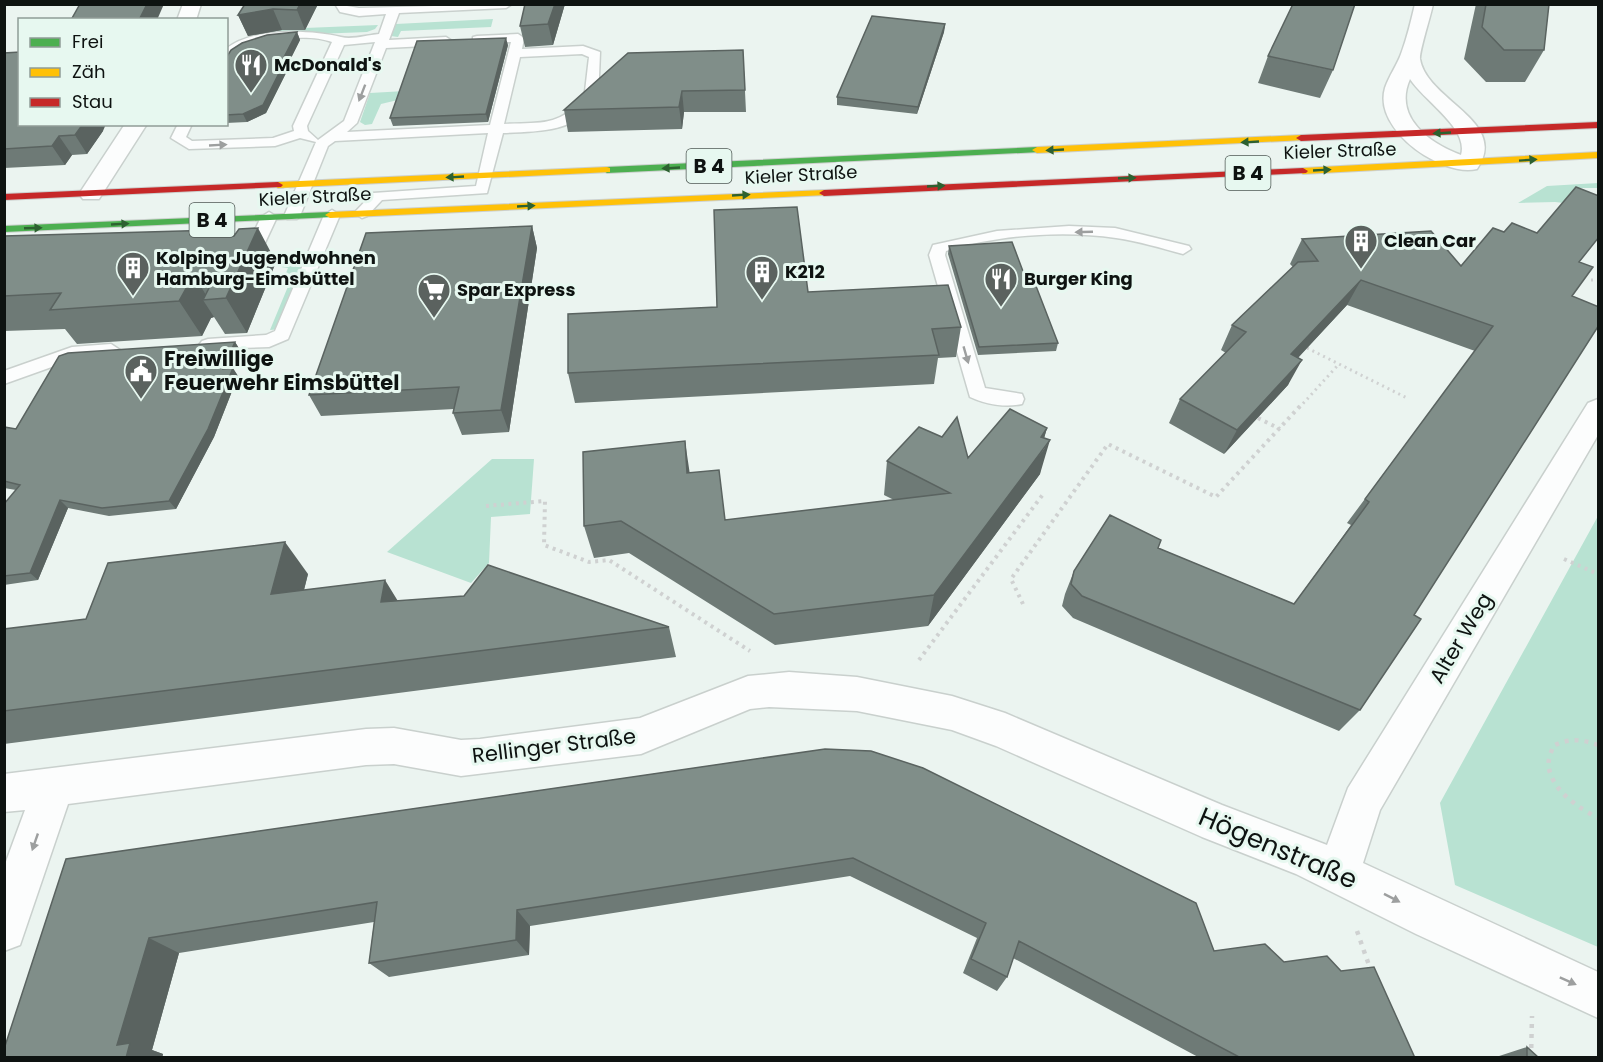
<svg xmlns="http://www.w3.org/2000/svg" width="1603" height="1062" viewBox="0 0 1603 1062" font-family="Poppins,sans-serif">
	<style>
		.green { fill: #b8e2d2 }
		.lines { fill: none; stroke-linecap: round; stroke-linejoin: round }
		.lane-casing { stroke: #c9d0cd; stroke-width: 3 }
		.street-casing { stroke: #c9d0cd; stroke-width: 3 }
		.fast-casing { stroke: #ccd0ce; stroke-width: 2 }
		.slow-casing { stroke: #ccd0ce; stroke-width: 2 }
		.jam-casing { stroke: #ccd0ce; stroke-width: 2 }
		.path-far2 { stroke: #cfd1d1; stroke-width: 3; stroke-dasharray: 2 4; stroke-linecap: butt }
		.path-far1 { stroke: #cfd1d1; stroke-width: 4; stroke-dasharray: 3 4.5; stroke-linecap: butt }
		.path { stroke: #cfd1d1; stroke-width: 4.5; stroke-dasharray: 4 6; stroke-linecap: butt }
		.lane { fill: #fcfdfd; fill-rule: evenodd }
		.street { fill: #fcfdfd; fill-rule: evenodd }
		.fast { fill: #4caf50; fill-rule: evenodd }
		.slow { fill: #ffc107; fill-rule: evenodd }
		.jam { fill: #c62828; fill-rule: evenodd }
		.wall { fill: #6e7a76 }
		.shaded-wall { fill: #5a6360 }
		.building { fill: #808e89; stroke: #5a6360; stroke-width: 1.5 }
		.oneway { fill: #9d9f9f }
		.oneway2 { fill: #2d6130 }
		.labels { text-anchor: middle; stroke-width: 6; stroke-linejoin: round; paint-order: stroke }
		.far-poi-label { font-size: 18px; font-weight: bold; fill: #0e1311; stroke: #e7f8f0; text-anchor: start }
		.far-street-label { font-size: 18px; fill: #0e1311; stroke: #e7f8f0 }
		.shield { fill: #e7f8f0; stroke: #4f5854; stroke-width: 1.5 }
		.shield-label { font-size: 20px; font-weight: bold; fill: #0e1311 }
		.poi-label { font-size: 21px; font-weight: bold; fill: #0e1311; stroke: #e7f8f0; text-anchor: start }
		.street-label { font-size: 21px; fill: #0e1311; stroke: #e7f8f0 }
		.near-street-label { font-size: 26px; fill: #0e1311; stroke: #e7f8f0 }
	</style>
	<rect width="100%" height="100%" fill="#ebf4f0"/>
	<path class="green" d="M 270,17 L 305,28 L 378,25 L 375,29 L 367,32 L 265,36 Z
		M 493,19 L 491,27 L 401,31 L 398,37 L 391,36 L 396,24 Z
		M 405,91 L 402,99 L 381,104 L 372,124 L 365,125 L 360,122 L 370,93 Z
		M 1598,183 L 1598,188 L 1576,188 L 1572,191 L 1580,199 L 1598,207 L 1555,202 L 1518,203 L 1547,186 Z
		M 286,255 L 306,259 L 280,329 L 270,330 L 289,284 L 282,283 L 288,268 L 281,267 Z
		M 492,459 L 534,459 L 530,514 L 491,517 L 489,563 L 471,583 L 387,552 Z
		M 1598,516 L 1598,947 L 1455,885 L 1440,803 Z"/>
	<g class="lines">
		<g class="lane-casing">
			<path id="lane" d="M 335,4 L 359,8 L 512,4 L 506,8 L 399,13 L 389,40 L 446,37 L 452,41 L 446,45 L 386,48 L 357,123 L 347,132 L 490,125 L 511,42 L 473,43 L 473,37 L 477,36 L 518,34 L 524,38 L 522,49 L 583,46 L 600,52 L 598,101 C 573,133 540,131 503,133 L 487,193 L 382,200 L 367,216 L 362,218 L 354,213 L 373,193 L 476,186 L 488,133 L 335,141 L 328,146 L 300,216 L 297,219 L 287,219 L 284,216 L 316,142 L 300,138 L 275,146 L 189,149 L 171,138 L 178,124 L 192,124 L 186,137 L 192,141 L 273,138 L 294,131 L 293,126 L 332,42 C 311,34 272,38 251,46 C 242,49 235,57 226,60 L 226,49 C 253,27 310,30 341,37 C 352,40 367,35 379,34 L 386,14 L 359,16 L 340,12 ZM 375,42 L 344,121 L 318,140 L 308,131 L 307,126 L 344,45 ZM 582,54 L 589,57 L 584,100 C 554,127 543,122 504,124 L 520,57 Z
				M 332,210 L 340,215 L 288,339 L 269,347 L 202,349 L 199,345 L 202,341 L 208,339 L 266,335 L 275,331 L 324,215 Z
				M 269,212 L 277,217 L 257,260 L 255,264 L 243,264 L 241,260 L 261,217 Z
				M 1069,226 L 1115,228 L 1189,246 L 1191,249 L 1183,254 C 1161,248 1138,241 1116,238 C 1062,230 998,235 946,251 L 945,255 L 985,388 L 1022,394 L 1024,399 L 1022,404 C 1005,408 985,404 970,397 L 929,255 L 933,245 L 997,231 Z
				M 111,344 L 120,350 L 117,354 L 74,359 L 4,384 L 4,371 L 72,347 Z"/>
		</g>
		<g class="street-casing">
			<path id="street" d="M 183,4 L 201,4 L 196,20 L 177,20 Z
				M 1415,4 L 1433,4 C 1431,15 1419,52 1420,59 C 1427,101 1510,121 1477,169 C 1460,173 1439,164 1424,155 C 1403,142 1377,115 1385,88 C 1389,76 1397,65 1401,54 C 1407,38 1411,21 1415,4 ZM 1410,79 C 1424,101 1469,128 1461,155 C 1429,143 1393,117 1410,79 Z
				M 125,124 L 147,124 L 99,199 L 83,199 L 79,194 Z
				M 1598,399 L 1598,435 L 1380,810 L 1363,863 L 1598,972 L 1598,1018 L 1416,934 L 1296,874 L 1202,837 L 996,746 L 952,730 L 857,711 L 769,707 L 750,709 L 641,754 L 461,776 L 394,764 L 366,765 L 68,804 L 20,945 L 4,951 L 4,867 L 25,810 L 4,812 L 4,774 L 366,729 L 394,728 L 461,740 L 480,739 L 640,718 L 748,676 L 789,672 L 857,677 L 952,696 L 1005,713 L 1222,805 L 1327,845 L 1348,788 L 1588,403 Z"/>
		</g>
		<g class="fast-casing">
			<path id="fast" d="M 1037,147 L 1042,150 L 1040,152 L 607,173 L 602,170 L 607,167 Z
				M 330,212 L 334,213 L 334,217 L 4,232 L 4,226 Z"/>
		</g>
		<g class="slow-casing">
			<path id="slow" d="M 1301,135 L 1304,136 L 1304,140 L 1037,153 L 1032,150 L 1037,147 Z
				M 1598,152 L 1598,158 L 1303,174 L 1298,171 L 1303,168 Z
				M 607,167 L 610,168 L 610,172 L 278,188 L 273,185 L 278,182 Z
				M 824,190 L 829,193 L 827,195 L 330,218 L 325,215 L 330,212 Z"/>
		</g>
		<g class="jam-casing">
			<path id="jam" d="M 1598,122 L 1598,128 L 1301,141 L 1296,138 L 1301,135 Z
				M 1303,168 L 1308,171 L 1306,173 L 824,196 L 819,193 L 824,190 Z
				M 278,182 L 283,185 L 281,187 L 4,200 L 4,194 Z"/>
		</g>
		<path class="path-far2" d="M 1591,280 L 1598,280
			M 1307,348 L 1407,398
			M 1299,408 L 1339,364"/>
		<path class="path-far1" d="M 1258,418 L 1280,429
			M 486,506 L 545,501 L 544,545 L 589,562 L 609,560 L 750,651
			M 1564,559 L 1598,574
			M 1023,604 L 1011,579 L 1108,444 L 1216,497 L 1300,406
			M 919,660 L 1044,493"/>
		<path class="path" d="M 1598,745 C 1582,739 1568,738 1553,746 C 1551,753 1547,762 1549,769 C 1554,792 1579,808 1598,818
			M 1357,931 L 1371,971
			M 1531,1058 L 1532,1016"/>
		<use href="#lane" class="lane"/>
		<use href="#street" class="street"/>
		<use href="#fast" class="fast"/>
		<use href="#slow" class="slow"/>
		<use href="#jam" class="jam"/>
	</g>
	<path class="wall" d="M 245,4 L 318,4 L 305,30 L 282,30 L 248,36 L 238,15 Z
		M 525,4 L 565,4 L 553,45 L 525,47 L 520,26 Z
		M 1476,4 L 1549,4 L 1544,50 L 1525,82 L 1486,82 L 1464,59 Z
		M 945,24 L 944,32 L 917,114 L 837,105 L 837,97 Z
		M 297,32 L 300,40 L 286,68 L 287,71 L 266,113 L 247,122 L 226,123 L 226,58 Z
		M 508,45 L 488,122 L 393,126 L 390,118 Z
		M 743,50 L 746,112 L 684,112 L 682,129 L 568,132 L 564,110 Z
		M 4,53 L 103,131 L 87,154 L 72,155 L 65,165 L 4,168 Z
		M 1268,56 L 1333,70 L 1320,98 L 1258,83 Z
		M 532,226 L 537,248 L 509,432 L 462,435 L 453,413 L 454,409 L 321,416 L 309,395 Z
		M 4,236 L 222,236 L 276,262 L 247,333 L 225,334 L 214,317 L 211,318 L 202,336 L 77,344 L 65,329 L 4,331 Z
		M 1302,239 L 1461,266 L 1579,262 L 1572,296 L 1414,615 L 1360,710 L 1339,731 L 1073,618 L 1062,606 L 1065,594 L 1074,571 L 1158,548 L 1294,604 L 1351,525 L 1347,523 L 1475,351 L 1347,305 L 1298,358 L 1288,385 L 1224,454 L 1169,423 L 1180,399 L 1226,353 L 1221,350 L 1232,325 L 1293,267 L 1290,264 Z
		M 949,246 L 1024,274 L 1058,343 L 1056,351 L 978,355 L 948,254 Z
		M 808,292 L 961,327 L 956,357 L 938,358 L 934,384 L 575,403 L 568,373 L 717,307 Z
		M 235,342 L 240,350 L 232,368 L 238,376 L 214,437 L 176,509 L 109,516 L 68,508 L 38,580 L 4,585 L 4,504 L 16,490 L 4,488 L 4,427 L 16,429 Z
		M 1047,428 L 1044,438 L 1040,474 L 928,626 L 775,645 L 629,553 L 594,558 L 584,526 L 690,472 L 725,520 L 894,500 L 884,495 L 887,461 L 968,458 Z
		M 308,574 L 304,590 L 397,601 L 669,627 L 676,657 L 4,744 L 4,629 L 86,619 Z
		M 825,749 L 1214,951 L 1284,962 L 1415,1058 L 1200,1058 L 1013,958 L 1007,977 L 997,991 L 963,973 L 977,938 L 850,876 L 530,926 L 529,955 L 389,977 L 369,963 L 374,922 L 179,953 L 152,1050 L 163,1054 L 162,1058 L 4,1058 L 66,859 Z
		M 1527,1047 L 1539,1058 L 1493,1058 Z"/>
	<path class="shaded-wall" d="M 147,4 L 164,4 L 157,20 L 139,20 Z
		M 300,4 L 318,4 L 305,30 L 297,10 Z
		M 555,4 L 565,4 L 553,45 L 548,24 Z
		M 273,9 L 282,30 L 248,36 L 238,15 Z
		M 945,24 L 944,32 L 917,114 L 918,107 Z
		M 297,32 L 300,40 L 286,68 L 287,71 L 266,113 L 247,122 L 243,114 L 281,63 Z
		M 506,38 L 508,45 L 488,122 L 486,114 Z
		M 682,91 L 684,112 L 682,129 L 679,107 Z
		M 83,124 L 106,124 L 103,131 L 87,154 L 75,135 Z
		M 59,136 L 72,155 L 65,165 L 52,146 Z
		M 532,226 L 537,248 L 509,432 L 501,410 Z
		M 258,228 L 276,262 L 247,333 L 226,298 Z
		M 197,280 L 209,300 L 203,300 L 214,317 L 211,318 L 202,336 L 179,301 L 189,283 Z
		M 1361,280 L 1347,305 L 1278,379 L 1291,354 Z
		M 235,342 L 240,350 L 228,377 L 223,369 Z
		M 1302,360 L 1288,385 L 1224,454 L 1237,430 Z
		M 233,368 L 238,376 L 214,437 L 176,509 L 169,501 Z
		M 1047,428 L 1039,456 L 1050,440 L 1040,474 L 928,626 L 934,595 Z
		M 685,441 L 690,475 L 687,473 Z
		M 60,500 L 68,508 L 38,580 L 30,573 Z
		M 285,542 L 308,574 L 295,625 L 271,594 Z
		M 385,580 L 404,611 L 381,602 Z
		M 517,910 L 530,926 L 529,955 L 516,940 Z
		M 149,938 L 179,953 L 152,1050 L 163,1054 L 162,1058 L 126,1058 L 117,1045 Z"/>
	<path class="building" d="M 80,4 L 147,4 L 139,20 L 71,20 Z
		M 245,4 L 300,4 L 297,10 L 273,9 L 238,15 Z
		M 525,4 L 555,4 L 548,24 L 520,26 Z
		M 1293,4 L 1355,4 L 1333,70 L 1268,56 Z
		M 1486,4 L 1549,4 L 1544,50 L 1504,50 L 1482,27 Z
		M 872,16 L 945,24 L 918,107 L 837,97 Z
		M 297,32 L 281,63 L 284,63 L 263,105 L 243,114 L 226,115 L 226,58 L 231,50 L 242,43 L 267,35 Z
		M 506,38 L 486,114 L 390,118 L 417,41 Z
		M 743,50 L 745,90 L 682,91 L 679,107 L 564,110 L 628,53 Z
		M 20,52 L 20,124 L 83,124 L 75,135 L 59,136 L 52,146 L 4,149 L 4,53 Z
		M 1576,187 L 1599,196 L 1599,237 L 1579,262 L 1593,267 L 1572,296 L 1599,307 L 1599,325 L 1414,615 L 1421,619 L 1360,710 L 1082,596 L 1071,584 L 1074,571 L 1110,515 L 1161,540 L 1158,548 L 1294,604 L 1369,502 L 1365,499 L 1493,326 L 1361,280 L 1291,354 L 1302,360 L 1237,430 L 1180,399 L 1246,332 L 1232,325 L 1298,262 L 1318,261 L 1302,239 L 1431,231 L 1461,266 L 1493,228 L 1504,232 L 1512,223 L 1537,233 Z
		M 797,207 L 808,292 L 948,285 L 961,327 L 932,329 L 939,355 L 568,373 L 568,314 L 717,307 L 714,210 Z
		M 532,226 L 501,410 L 453,413 L 459,387 L 309,395 L 366,233 Z
		M 258,228 L 226,298 L 203,300 L 209,288 L 197,280 L 189,283 L 179,301 L 50,310 L 61,293 L 4,296 L 4,236 L 217,230 L 222,236 L 234,236 L 239,229 Z
		M 1012,242 L 1024,274 L 1031,273 L 1058,343 L 979,347 L 949,246 Z
		M 235,342 L 223,369 L 233,368 L 208,429 L 169,501 L 102,508 L 60,500 L 30,573 L 4,576 L 4,504 L 20,485 L 4,481 L 4,427 L 16,429 L 59,356 L 68,353 Z
		M 1010,409 L 1047,428 L 1041,437 L 1050,440 L 934,595 L 774,614 L 621,521 L 584,526 L 583,452 L 685,441 L 687,473 L 719,470 L 725,520 L 950,493 L 887,461 L 919,427 L 942,437 L 957,417 L 968,458 Z
		M 285,542 L 271,594 L 385,580 L 381,602 L 464,596 L 488,565 L 669,627 L 4,711 L 4,629 L 86,619 L 108,563 Z
		M 825,749 L 871,751 L 923,768 L 1196,903 L 1214,951 L 1265,944 L 1284,962 L 1327,956 L 1341,971 L 1374,967 L 1415,1058 L 1241,1058 L 1019,941 L 1007,977 L 971,959 L 986,923 L 853,858 L 517,910 L 516,940 L 369,963 L 377,902 L 149,938 L 117,1045 L 130,1043 L 126,1058 L 4,1058 L 4,1049 L 66,859 Z
		M 1527,1047 L 1539,1058 L 1527,1058 Z"/>
	<defs><path id="oneway-solid" d="M-6-.8H1V-3.2L6.5 0L1 3.2V.8H-6Z" transform="scale(1.5)"/></defs>
	<g class="oneway">
		<use href="#oneway-solid" transform="translate(362 93) rotate(111)"/>
		<use href="#oneway-solid" transform="translate(218 145) rotate(-3)"/>
		<use href="#oneway-solid" transform="translate(1084 232) rotate(178)"/>
		<use href="#oneway-solid" transform="translate(966 355) rotate(74)"/>
		<use href="#oneway-solid" transform="translate(35 842) rotate(109)"/>
		<use href="#oneway-solid" transform="translate(1392 898) rotate(27)"/>
		<use href="#oneway-solid" transform="translate(1568 981) rotate(24)"/>
	</g>
	<g class="oneway2">
		<use href="#oneway-solid" transform="translate(1442 133) rotate(177)"/>
		<use href="#oneway-solid" transform="translate(1250 142) rotate(177)"/>
		<use href="#oneway-solid" transform="translate(1055 150) rotate(177)"/>
		<use href="#oneway-solid" transform="translate(1528 160) rotate(-4)"/>
		<use href="#oneway-solid" transform="translate(671 168) rotate(177)"/>
		<use href="#oneway-solid" transform="translate(1322 170) rotate(-3)"/>
		<use href="#oneway-solid" transform="translate(455 177) rotate(177)"/>
		<use href="#oneway-solid" transform="translate(1127 178) rotate(-2)"/>
		<use href="#oneway-solid" transform="translate(936 186) rotate(-3)"/>
		<use href="#oneway-solid" transform="translate(741 195) rotate(-3)"/>
		<use href="#oneway-solid" transform="translate(526 206) rotate(-3)"/>
		<use href="#oneway-solid" transform="translate(120 224) rotate(-3)"/>
		<use href="#oneway-solid" transform="translate(33 228) rotate(-2)"/>
	</g>
	<defs>
		<g id="restaurant-pin" transform="scale(1.725)"><path d="M0 17L-7.5 6A9.5 9.5 0 1 1 7.5 6Z" fill="#5b625f" stroke="#e7f8f0"/><path d="M-5-6h1v4h1v-4h1v4h1v-4h1v5L-1.5 .5V6h-2V.5L-5-1ZM5-6V6H3V1.5H1.5Q1.5-4 5-6Z" fill="#fff"/></g>
		<g id="building-pin" transform="scale(1.725)"><path d="M0 17L-7.5 6A9.5 9.5 0 1 1 7.5 6Z" fill="#5b625f" stroke="#e7f8f0"/><path d="M-4-6H4V6H1V3H-1V6H-4ZM-2.5-4.3h1.7v1.8h-1.7ZM.8-4.3h1.7v1.8H.8ZM-2.5-1h1.7V.8h-1.7ZM.8-1h1.7V.8H.8Z" fill="#fff"/></g>
		<g id="supermarket-pin" transform="scale(1.725)"><path d="M0 17L-7.5 6A9.5 9.5 0 1 1 7.5 6Z" fill="#5b625f" stroke="#e7f8f0"/><path d="M-6-5.5h2.5l.6 2H6L4.5 2H-2.5L-4.4-4H-6ZM-1.5 3.2a1.3 1.3 0 1 0 .1 0ZM3 3.2a1.3 1.3 0 1 0 .1 0Z" fill="#fff"/></g>
		<g id="civic-pin" transform="scale(1.725)"><path d="M0 17L-7.5 6A9.5 9.5 0 1 1 7.5 6Z" fill="#5b625f" stroke="#e7f8f0"/><path d="M-.6-6.5H3V-4.5H.6V-3L4-1V1h2V6H-6V1h2V-1L-.6-3ZM-1.2 2.5V6h2.4V2.5Z" fill="#fff"/></g>
	</defs>
	<g fill-rule="evenodd">
		<use href="#restaurant-pin" x="251" y="65"/>
		<use href="#building-pin" x="1361" y="241"/>
		<use href="#building-pin" x="133" y="268"/>
		<use href="#building-pin" x="762" y="272"/>
		<use href="#restaurant-pin" x="1001" y="279"/>
		<use href="#supermarket-pin" x="434" y="290"/>
		<use href="#civic-pin" x="141" y="371"/>
	</g>
	<g class="labels">
		<g class="far-poi-label">
			<text x="274" y="71">McDonald's</text>
			<text x="1384" y="247">Clean Car</text>
			<text x="156" y="264">Kolping Jugendwohnen<tspan x="156" dy="21">Hamburg-Eimsbüttel</tspan></text>
			<text x="785" y="278">K212</text>
			<text x="1024" y="285">Burger King</text>
			<text x="457" y="296">Spar Express</text>
		</g>
		<g class="far-street-label">
			<text transform="translate(1340 151) rotate(-2)" y="6">Kieler Straße</text>
			<text transform="translate(801 175) rotate(-3)" y="6">Kieler Straße</text>
			<text transform="translate(315 197) rotate(-3)" y="6">Kieler Straße</text>
		</g>
		<g class="shield">
			<rect x="686.5" y="149" width="45" height="34" rx="4.5"/>
			<rect x="1225.5" y="156" width="45" height="34" rx="4.5"/>
			<rect x="189.5" y="203" width="45" height="34" rx="4.5"/>
		</g>
		<g class="shield-label">
			<text x="709" y="173">B 4</text>
			<text x="1248" y="180">B 4</text>
			<text x="212" y="227">B 4</text>
		</g>
		<g class="poi-label">
			<text x="164" y="366">Freiwillige<tspan x="164" dy="24">Feuerwehr Eimsbüttel</tspan></text>
		</g>
		<g class="street-label">
			<text transform="translate(1461 638) rotate(-59)" y="7">Alter Weg</text>
			<text transform="translate(554 746) rotate(-7)" y="7">Rellinger Straße</text>
		</g>
		<g class="near-street-label">
			<text transform="translate(1278 848) rotate(23)" y="9">Högenstraße</text>
		</g>
	</g>
	<rect width="1603" height="1062" fill="none" stroke="#0e1311" stroke-width="12"/>
	<rect x="18" y="18" width="210" height="108" fill="#e7f8f0" stroke="#909c97" stroke-width="1.5"/>
	<rect x="30" y="38" width="30" height="9" fill="#4caf50" stroke="#909c97" stroke-width="1.5"/>
	<text x="72" y="48" font-size="18" fill="#0e1311">Frei</text>
	<rect x="30" y="68" width="30" height="9" fill="#ffc107" stroke="#909c97" stroke-width="1.5"/>
	<text x="72" y="78" font-size="18" fill="#0e1311">Zäh</text>
	<rect x="30" y="98" width="30" height="9" fill="#c62828" stroke="#909c97" stroke-width="1.5"/>
	<text x="72" y="108" font-size="18" fill="#0e1311">Stau</text>
</svg>
